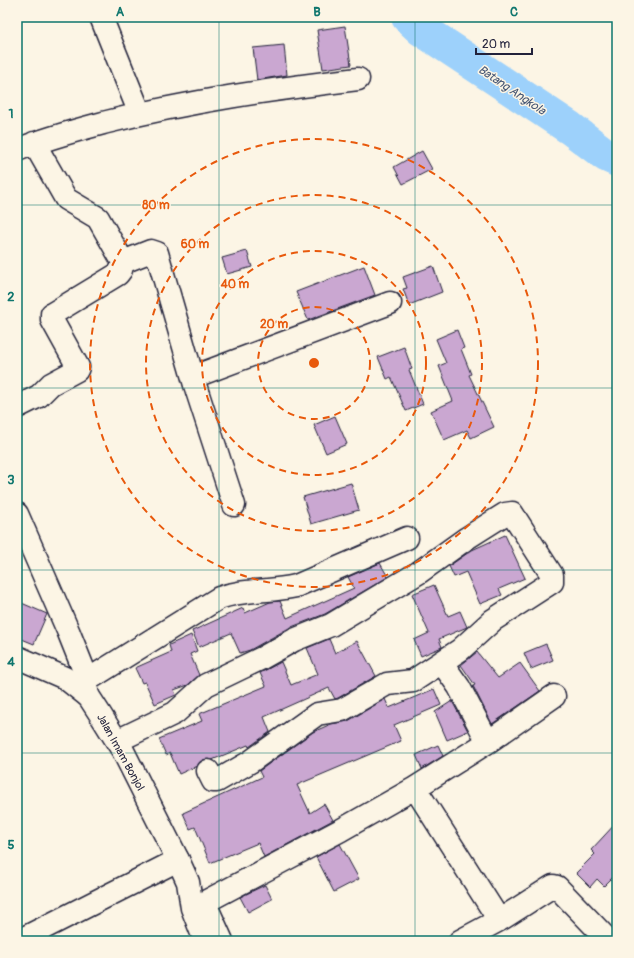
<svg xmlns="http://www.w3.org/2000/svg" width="634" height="958" viewBox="0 0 634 958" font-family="Pangolin,sans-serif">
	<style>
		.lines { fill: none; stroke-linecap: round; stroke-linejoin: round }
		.river { stroke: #9dd1fb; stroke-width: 34 }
		.building { fill: #caa7d1; stroke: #22223b }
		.street-casing { stroke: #22223b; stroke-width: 25 }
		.highway-casing { stroke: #22223b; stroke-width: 25 }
		.street { stroke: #fcf5e5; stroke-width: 22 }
		.highway { stroke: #fcf5e5; stroke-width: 22 }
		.grid { fill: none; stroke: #0f766e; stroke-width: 1; stroke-opacity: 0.55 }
		.ring { fill: none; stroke: #e8590c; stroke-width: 2; stroke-dasharray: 7 5 }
		.labels { text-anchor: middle; stroke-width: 3; stroke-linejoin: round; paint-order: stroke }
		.street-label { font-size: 11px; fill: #22223b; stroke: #fcf5e5 }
		.water-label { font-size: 12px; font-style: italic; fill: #475775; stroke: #fcf5e5 }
		.centre { fill: #e8590c; stroke: #fcf5e5; stroke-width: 2 }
		.ring-label { font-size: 12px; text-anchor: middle; font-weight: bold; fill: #e8590c; stroke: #fcf5e5; stroke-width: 3; stroke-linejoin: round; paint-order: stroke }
		.neatline { fill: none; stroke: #0f766e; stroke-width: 1.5 }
		.grid-label { font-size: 13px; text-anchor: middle; font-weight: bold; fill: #0f766e }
	</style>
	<rect width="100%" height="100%" fill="#fcf5e5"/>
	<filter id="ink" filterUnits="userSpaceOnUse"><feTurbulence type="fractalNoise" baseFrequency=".025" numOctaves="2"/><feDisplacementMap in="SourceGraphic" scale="8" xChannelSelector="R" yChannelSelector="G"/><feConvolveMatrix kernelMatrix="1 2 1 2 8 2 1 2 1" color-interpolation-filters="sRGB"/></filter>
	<g filter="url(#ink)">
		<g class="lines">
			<path class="river" d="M 408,17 L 421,29 L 570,128 L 606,155 L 617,160"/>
		</g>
		<path class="building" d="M 345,26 L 351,65 L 323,69 L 317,30 Z
			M 284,45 L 287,75 L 257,80 L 253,48 Z
			M 422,151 L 432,169 L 403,184 L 394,167 Z
			M 247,251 L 252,267 L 227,274 L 222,258 Z
			M 364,266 L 375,295 L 308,320 L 296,292 Z
			M 433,266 L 442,292 L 409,305 L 403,289 L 407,288 L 403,277 Z
			M 457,330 L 464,348 L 461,349 L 471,374 L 469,375 L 494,427 L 471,438 L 467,430 L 444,440 L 431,411 L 453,401 L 439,366 L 446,363 L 436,339 Z
			M 404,347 L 412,369 L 409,370 L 423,404 L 406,411 L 391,377 L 387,379 L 378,357 Z
			M 335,416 L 347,444 L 326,453 L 314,425 Z
			M 351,483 L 359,510 L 311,524 L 303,497 Z
			M 505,535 L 525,578 L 499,589 L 502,595 L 480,604 L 466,572 L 454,577 L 449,566 L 472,550 Z
			M 380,563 L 388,577 L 325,614 L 289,628 L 250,650 L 240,653 L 231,633 L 199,647 L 192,631 L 243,608 L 245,613 L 270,602 L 280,601 L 287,618 L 354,588 L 348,577 Z
			M 434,585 L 448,616 L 460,611 L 467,627 L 439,639 L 442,647 L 421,656 L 414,640 L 429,633 L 412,594 Z
			M 17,601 L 47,614 L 34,644 L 17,637 Z
			M 191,635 L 197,651 L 190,654 L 199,675 L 188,685 L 174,690 L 176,695 L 155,704 L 145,682 L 142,683 L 135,668 L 171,652 L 169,645 Z
			M 329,639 L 335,653 L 357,641 L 376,676 L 338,698 L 335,699 L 329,688 L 264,717 L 270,732 L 249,747 L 248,745 L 212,760 L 203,760 L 197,766 L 179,774 L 170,753 L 166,755 L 159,739 L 202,721 L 199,714 L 266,686 L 260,673 L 281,662 L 291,685 L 318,674 L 307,648 Z
			M 546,644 L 553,660 L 531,669 L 524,653 Z
			M 477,652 L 498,678 L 520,663 L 540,691 L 492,724 L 473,686 L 475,685 L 461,665 Z
			M 434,689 L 441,705 L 394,725 L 401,741 L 297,785 L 310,813 L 324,804 L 333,820 L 264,857 L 258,843 L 210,863 L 195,827 L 190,829 L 183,813 L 262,777 L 259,771 L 313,732 L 331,724 L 348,721 L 385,699 L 389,708 Z
			M 452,701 L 468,731 L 447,740 L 435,712 Z
			M 438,745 L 443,756 L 422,769 L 416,755 Z
			M 617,822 L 617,873 L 604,886 L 597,879 L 590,887 L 576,873 L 595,854 L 591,850 Z
			M 340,844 L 359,879 L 334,892 L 316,857 Z
			M 265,885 L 272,899 L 248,912 L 240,897 Z"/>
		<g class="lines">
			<g class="street-casing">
				<path id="street" d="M 101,17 L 140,114
					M 34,143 L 66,199 L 98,218 L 123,262 L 151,251 L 157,253 L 195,385 L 234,505
					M 17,150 C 46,138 77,130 107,122 C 190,101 274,89 358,79
					M 193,377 L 390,303
					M 17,407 L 39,396 L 51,384 L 77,370 L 78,367 L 52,320 L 52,314 L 118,274 L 121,270 L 123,262
					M 17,514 L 69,633 L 83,668 L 88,696
					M 442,663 L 459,687 L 488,742
					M 86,681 L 219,598 C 244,589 270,592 296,586 L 407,538
					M 117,741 L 175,713 L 206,685 L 262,658 L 294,640 L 331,625 L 361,607 L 418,573 L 467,538 L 505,514 L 512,513 L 552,575 L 552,582 L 493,620 L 460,650 L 413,681 L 387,684 L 342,710 L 317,714 L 250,762 L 217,781 L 213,781 L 208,771
					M 415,788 L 488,742 L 554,696
					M 205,902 L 341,830 L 415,788 L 499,920
					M 18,941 L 178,860
					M 460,941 L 503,918 L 553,886 L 557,887 L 609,941"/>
			</g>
			<g class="highway-casing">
				<path id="highway" d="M 17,657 L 65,678 L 89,697 L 100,714 L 123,751 L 178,860 L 188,882 L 192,908 L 205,941
					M 208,910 L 222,941"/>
			</g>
			<use href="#street" class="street"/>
			<use href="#highway" class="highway"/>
		</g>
	</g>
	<path class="grid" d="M 219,17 L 219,941M 415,17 L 415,941M 17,205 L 617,205M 17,388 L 617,388M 17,570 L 617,570M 17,753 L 617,753"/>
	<g class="ring">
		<circle cx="314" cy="363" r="56"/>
		<circle cx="314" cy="363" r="112"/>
		<circle cx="314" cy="363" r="168"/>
		<circle cx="314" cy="363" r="224"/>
	</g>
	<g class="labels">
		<g class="street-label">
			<text transform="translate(121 752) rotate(61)" y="4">Jalan Imam Bonjol</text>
		</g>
		<g class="water-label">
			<text transform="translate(512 90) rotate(34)" y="4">Batang Angkola</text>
		</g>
	</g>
	<circle cx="314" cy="363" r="6" class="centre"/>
	<g class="ring-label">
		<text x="156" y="209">80 m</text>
		<text x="195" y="248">60 m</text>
		<text x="235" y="288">40 m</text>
		<text x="274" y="328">20 m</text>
	</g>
	<rect width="634" height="958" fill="none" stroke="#fcf5e5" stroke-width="44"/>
	<path d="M476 48v6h56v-6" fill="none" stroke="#22223b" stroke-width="2"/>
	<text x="482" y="48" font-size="12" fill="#22223b" stroke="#fcf5e5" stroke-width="3" paint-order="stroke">20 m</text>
	<rect x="22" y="22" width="590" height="914" class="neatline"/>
	<g class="grid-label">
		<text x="120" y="16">A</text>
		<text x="317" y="16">B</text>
		<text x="514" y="16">C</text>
		<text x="11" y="118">1</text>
		<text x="11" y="301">2</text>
		<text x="11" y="484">3</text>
		<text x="11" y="666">4</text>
		<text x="11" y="849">5</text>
	</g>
</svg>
